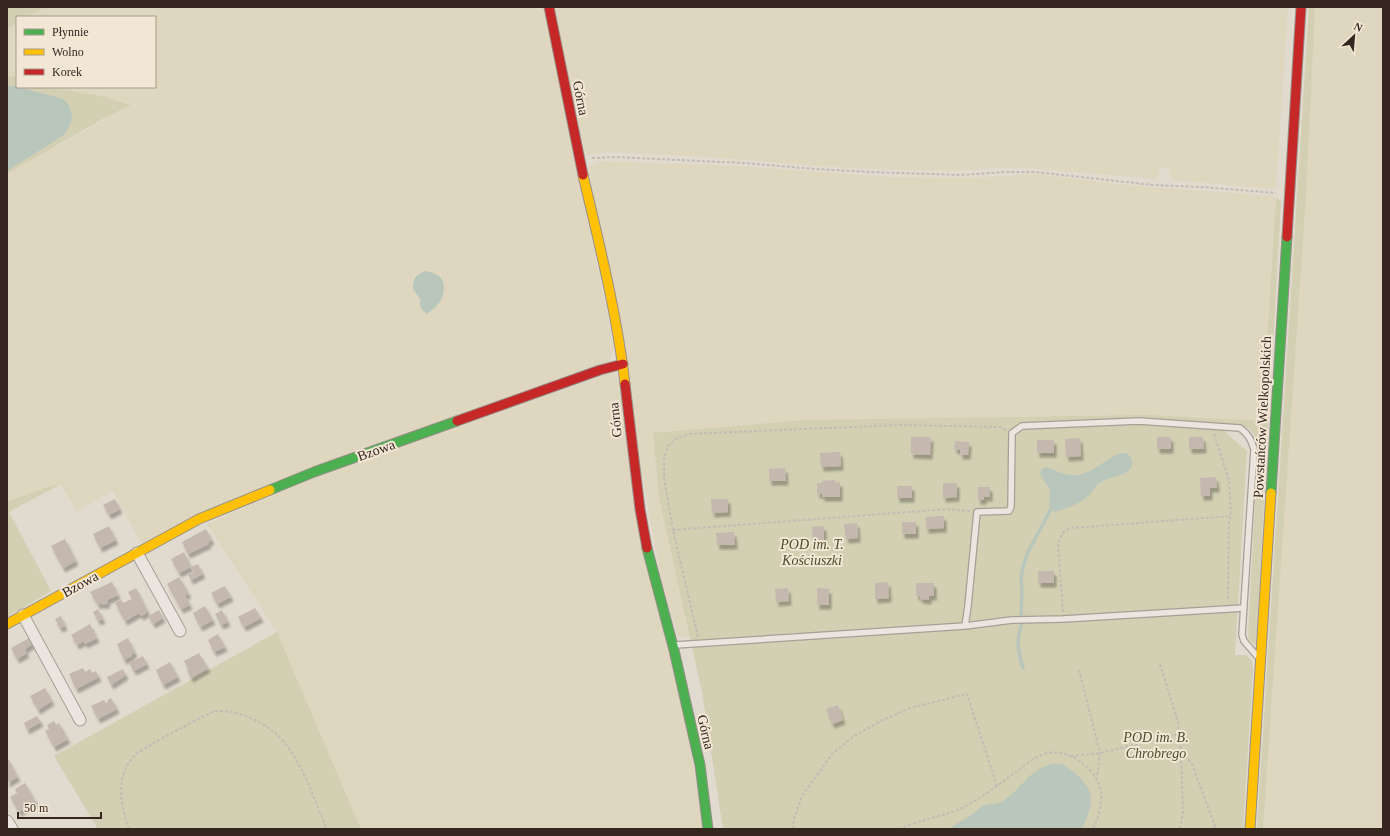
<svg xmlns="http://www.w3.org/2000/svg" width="1390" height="836" viewBox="0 0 1390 836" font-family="Georgia,serif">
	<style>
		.farmland { fill: #dfd6c0 }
		.green { fill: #d2cfb2 }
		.water { fill: #b8c6bc }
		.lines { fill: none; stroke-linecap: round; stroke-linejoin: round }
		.stream { stroke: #b8c6bc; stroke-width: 3.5 }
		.building { fill: #c4b8af; filter: url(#shadow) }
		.lane-casing { stroke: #a79f97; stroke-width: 8 }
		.street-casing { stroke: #a79f97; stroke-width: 13 }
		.fast-casing { stroke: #968f87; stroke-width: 11 }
		.slow-casing { stroke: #968f87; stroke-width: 11 }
		.jam-casing { stroke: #968f87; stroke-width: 11 }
		.path { stroke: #c2bcb5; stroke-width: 2; stroke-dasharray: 3 2; stroke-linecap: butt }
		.lane { stroke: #eae5de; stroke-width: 5.5 }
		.street { stroke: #eae5de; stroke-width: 11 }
		.fast { stroke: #4caf50; stroke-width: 9 }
		.slow { stroke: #ffc107; stroke-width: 9 }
		.jam { stroke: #c62828; stroke-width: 9 }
		.labels { text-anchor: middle; stroke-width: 4; stroke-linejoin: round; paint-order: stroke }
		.street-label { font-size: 14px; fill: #352720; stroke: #f2e6d5 }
		.park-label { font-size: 14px; font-style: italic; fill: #4a4f29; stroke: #f2e6d5 }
	</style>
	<defs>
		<filter id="shadow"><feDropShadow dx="2.5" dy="4.5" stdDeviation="1" flood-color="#0004"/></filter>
	</defs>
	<rect width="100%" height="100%" fill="#e1dace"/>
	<path class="farmland" d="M 45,7 L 544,7 L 614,348 L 609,362 L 141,543 L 113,491 L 76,511 L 61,484 L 44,488 L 7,502 L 7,174 L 131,105 L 80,92 L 53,87 L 155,87 L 155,17 L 27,17 Z
		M 553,7 L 1288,7 L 1276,188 L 1272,189 L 1171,180 L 1170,169 L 1160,167 L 1157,179 L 1017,167 L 949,171 L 875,169 L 817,166 L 749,160 L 673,155 L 607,152 L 588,155 L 585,152 Z
		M 1315,7 L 1383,7 L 1383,829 L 1263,829 L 1306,196 Z
		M 17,23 L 17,77 L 7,76 L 7,29 Z
		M 599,161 L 738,166 L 890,177 L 971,178 L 1032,174 L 1158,188 L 1194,190 L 1271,196 L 1276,198 L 1262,421 L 1226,420 L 653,433 L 659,498 L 690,637 L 678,637 L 662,583 L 652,531 L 588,169 L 591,165 Z
		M 611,373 L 617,376 L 692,758 L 703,829 L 361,829 L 277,632 L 207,524 L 306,481 Z"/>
	<path class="green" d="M 7,7 L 45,7 L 27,17 L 17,17 L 17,23 L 7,29 Z
		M 1309,7 L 1315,7 L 1306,196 L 1263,829 L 1257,829 Z
		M 7,76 L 17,77 L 17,87 L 53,87 L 100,96 L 131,105 L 101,120 L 7,174 Z
		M 1276,198 L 1281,201 L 1256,645 L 1249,640 L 1248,635 L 1258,448 C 1254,427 1246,423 1226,427 L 1226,433 L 1247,451 L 1235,655 L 1247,655 L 1252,661 L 1253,670 L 1243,829 L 723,829 L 702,692 L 659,498 L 653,433 L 806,420 L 1147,415 L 1262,421 Z
		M 61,484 L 9,512 L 51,591 L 7,617 L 7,502 L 44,488 Z
		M 277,632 L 361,829 L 98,829 L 54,756 Z"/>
	<path class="water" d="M 7,86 L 15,86 L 63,99 L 68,104 L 72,115 L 71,123 L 64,135 L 7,171 Z
		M 426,271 C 431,272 437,274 441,278 C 446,284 444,297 439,303 C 436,307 431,311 427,314 C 420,309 420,307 420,299 L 413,289 C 413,278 415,275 426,271 Z
		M 1121,453 C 1126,453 1129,454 1131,458 C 1138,476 1109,476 1101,482 C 1096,485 1093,491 1089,495 C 1080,504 1067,508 1055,512 L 1049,506 L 1050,493 L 1049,488 L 1040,474 L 1041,470 L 1045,467 C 1054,469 1061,474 1070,475 C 1089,478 1104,459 1121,453 Z
		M 1052,764 C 1055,764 1058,764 1061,764 C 1070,767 1088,783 1090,793 C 1093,805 1087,818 1082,829 L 949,829 C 957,823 965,819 973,814 C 976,812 979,808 983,806 C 989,803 997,805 1003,801 C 1022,789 1028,770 1052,764 Z"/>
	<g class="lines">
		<path class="stream" d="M 1021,617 L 1022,592 L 1021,577 L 1023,567 L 1028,552 L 1051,509
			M 1021,626 C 1016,643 1018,651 1023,668"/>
	</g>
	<path class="building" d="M 911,437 L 931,437 L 930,455 L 911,454 Z
		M 1157,437 L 1171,437 L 1171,449 L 1157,449 Z
		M 1189,437 L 1203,437 L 1204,449 L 1189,449 Z
		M 1080,438 L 1081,456 L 1066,457 L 1065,439 Z
		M 1037,440 L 1054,440 L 1054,453 L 1037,453 Z
		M 955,441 L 969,442 L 968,455 L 960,455 L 960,450 L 954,449 Z
		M 840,452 L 841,466 L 821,467 L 820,453 Z
		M 785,468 L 786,481 L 769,481 L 769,469 Z
		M 1216,477 L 1217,488 L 1210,488 L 1210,496 L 1201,496 L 1200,478 Z
		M 835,480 L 835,483 L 840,482 L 840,497 L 822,497 L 822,494 L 817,494 L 817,483 L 822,483 L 822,481 Z
		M 943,483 L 957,483 L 957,497 L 943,498 Z
		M 897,486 L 912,486 L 912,498 L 897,498 Z
		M 978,487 L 990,487 L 990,497 L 984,497 L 984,500 L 978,500 Z
		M 115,499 L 120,509 L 109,515 L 103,505 Z
		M 711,499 L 728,499 L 728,512 L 712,513 Z
		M 944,516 L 944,528 L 926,529 L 926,517 Z
		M 902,522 L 916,522 L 916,534 L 902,534 Z
		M 857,523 L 858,538 L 846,539 L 844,524 Z
		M 109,526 L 116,540 L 100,548 L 93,534 Z
		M 824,526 L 824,542 L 813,543 L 812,527 Z
		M 206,529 L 212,540 L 208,542 L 209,544 L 188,554 L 182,542 Z
		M 734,532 L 735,545 L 717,545 L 716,533 Z
		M 65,539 L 76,561 L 63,568 L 51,546 Z
		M 184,552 L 191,567 L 179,573 L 171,559 Z
		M 198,564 L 203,574 L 191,580 L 188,575 L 194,572 L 191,567 Z
		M 1038,571 L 1054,571 L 1054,583 L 1038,583 Z
		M 179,577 L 189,594 L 185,595 L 190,605 L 181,609 L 167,584 Z
		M 112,582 L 118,595 L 107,600 L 108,603 L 103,605 L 102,603 L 98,605 L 90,592 Z
		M 888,582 L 889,598 L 875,599 L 875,583 Z
		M 916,583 L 934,583 L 934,596 L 929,596 L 929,600 L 920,599 L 920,596 L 916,596 Z
		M 225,586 L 231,597 L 217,604 L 211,593 Z
		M 136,588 L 148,612 L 141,616 L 139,613 L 125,621 L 115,603 L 121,600 L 123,603 L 132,599 L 128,592 Z
		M 788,588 L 789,601 L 776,602 L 775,589 Z
		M 817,588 L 829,589 L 829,605 L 817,605 Z
		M 205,606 L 213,620 L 200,627 L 193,613 Z
		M 255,608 L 261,618 L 244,627 L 238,617 Z
		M 98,609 L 103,619 L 98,621 L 93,612 Z
		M 159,610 L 163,618 L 153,624 L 148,616 Z
		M 222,610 L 228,622 L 221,625 L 215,614 Z
		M 61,616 L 65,626 L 60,628 L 55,619 Z
		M 90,624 L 97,638 L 85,644 L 84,641 L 77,645 L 71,635 Z
		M 218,634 L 225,647 L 214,652 L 208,640 Z
		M 31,637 L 34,643 L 25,649 L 27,653 L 17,659 L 11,648 Z
		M 128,638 L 135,653 L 132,654 L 132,656 L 124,660 L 117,644 Z
		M 199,653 L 208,668 L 191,678 L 187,671 L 189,670 L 184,661 Z
		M 143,656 L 147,664 L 134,671 L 129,663 Z
		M 170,662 L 178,677 L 163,685 L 156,670 Z
		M 83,668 L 85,672 L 90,669 L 92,673 L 96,671 L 99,677 L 76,689 L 69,674 Z
		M 123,669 L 126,675 L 111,685 L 107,677 Z
		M 45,688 L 52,701 L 38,710 L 30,696 Z
		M 111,698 L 117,709 L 98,719 L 91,706 L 104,700 L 106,703 L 108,702 L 107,700 Z
		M 838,705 L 843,720 L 832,724 L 826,709 Z
		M 37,716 L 41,722 L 27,730 L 24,723 Z
		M 54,721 L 56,725 L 59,723 L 68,739 L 54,747 L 45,731 L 49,729 L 47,725 Z
		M 7,757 L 18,777 L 7,783 Z
		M 25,783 L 36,802 L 19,812 L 10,797 L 17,793 L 15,789 Z"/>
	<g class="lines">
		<g class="lane-casing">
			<path id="lane" d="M 965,626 L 968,606 L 977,512 L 1009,511 L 1011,507 L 1012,433 L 1022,426 L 1139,421 L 1240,428 C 1248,434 1251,439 1254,449 L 1242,635 L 1244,641 L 1257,656
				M 675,645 L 965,626 L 1012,620 L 1063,619 L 1244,608"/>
		</g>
		<g class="street-casing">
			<path id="street" d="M 137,553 L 180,631
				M 23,615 L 80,720
				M 7,821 L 12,829"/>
		</g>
		<g class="fast-casing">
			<path id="fast" d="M 270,490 L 314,472 L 457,421
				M 1271,493 L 1287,237
				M 647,548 L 674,650 L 700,765 L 708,829"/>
		</g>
		<g class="slow-casing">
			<path id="slow" d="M 583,175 C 599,243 617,314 625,384
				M 7,624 L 199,519 L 270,490
				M 1250,829 L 1271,493"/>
		</g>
		<g class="jam-casing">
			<path id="jam" d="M 549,7 L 583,175
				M 1287,237 L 1301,7
				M 625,384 L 640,509 L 647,548
				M 457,421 L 600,370 L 623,364"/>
		</g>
		<path class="path" d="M 592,158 L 615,157 L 744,163 L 815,169 L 869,172 L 962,175 L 1004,172 L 1035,172 L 1153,185 L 1201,187 L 1276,193
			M 1214,434 L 1229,480 L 1231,516 L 1229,522 L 1228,601
			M 673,530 L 947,509 L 970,511
			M 1063,612 L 1058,544 C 1061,535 1062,531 1071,528 L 1231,516
			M 698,637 L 673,530 L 664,478 L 664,459 L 668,446 L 677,438 L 689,434 L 897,425 L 1000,427 L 1006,430
			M 1160,664 L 1178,722 L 1181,752 L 1183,813 L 1180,829
			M 1079,670 L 1100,753 L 1097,778
			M 1182,752 L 1192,764 L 1216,829
			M 1071,756 L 1100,753 L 1180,734
			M 129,829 C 122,809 116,784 128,764 C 130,761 134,756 137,753 C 144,748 209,712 215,711 C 236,710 261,720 276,734 C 300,755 314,799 327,829
			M 793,829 L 794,819 L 802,796 L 832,754 L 854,736 L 883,720 L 910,708 L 967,694 L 997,786
			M 899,829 C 919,820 942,817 962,808 C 980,799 997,786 1013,774 C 1024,766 1036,755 1049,753 C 1059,751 1070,755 1078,760 C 1106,780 1106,800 1093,829"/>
		<use href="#lane" class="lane"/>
		<use href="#street" class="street"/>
		<use href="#fast" class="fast"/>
		<use href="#slow" class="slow"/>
		<use href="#jam" class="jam"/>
	</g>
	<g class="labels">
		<g class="street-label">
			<text transform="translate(581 98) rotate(79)" y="5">Górna</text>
			<text transform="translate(1262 417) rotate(-87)" y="5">Powstańców Wielkopolskich</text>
			<text transform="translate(615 420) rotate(-96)" y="5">Górna</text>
			<text transform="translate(376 450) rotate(-20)" y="5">Bzowa</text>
			<text transform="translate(80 584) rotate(-29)" y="5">Bzowa</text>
			<text transform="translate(706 732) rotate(77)" y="5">Górna</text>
		</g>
		<g class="park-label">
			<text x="812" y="549">POD im. T.<tspan x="812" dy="16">Kościuszki</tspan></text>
			<text x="1156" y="742">POD im. B.<tspan x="1156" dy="16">Chrobrego</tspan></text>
		</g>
	</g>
	<rect width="1390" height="836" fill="none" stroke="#352720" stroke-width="16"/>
	<rect x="16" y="16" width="140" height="72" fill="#f2e6d5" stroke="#a69a8d"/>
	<rect x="24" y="29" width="20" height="6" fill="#4caf50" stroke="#a69a8d"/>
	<text x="52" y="36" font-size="12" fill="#352720">Płynnie</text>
	<rect x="24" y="49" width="20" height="6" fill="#ffc107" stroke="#a69a8d"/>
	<text x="52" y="56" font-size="12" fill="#352720">Wolno</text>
	<rect x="24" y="69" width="20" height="6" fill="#c62828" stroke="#a69a8d"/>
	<text x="52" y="76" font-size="12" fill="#352720">Korek</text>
	<g transform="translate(1354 36) rotate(26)" stroke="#f2e6d5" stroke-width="3" paint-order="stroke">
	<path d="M0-3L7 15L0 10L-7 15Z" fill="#352720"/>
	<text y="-6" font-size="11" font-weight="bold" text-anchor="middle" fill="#352720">N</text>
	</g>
	<path d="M18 812v6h83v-6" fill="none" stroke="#352720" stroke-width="2"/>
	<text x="24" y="812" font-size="12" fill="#352720" stroke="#f2e6d5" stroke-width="3" paint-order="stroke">50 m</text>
</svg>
